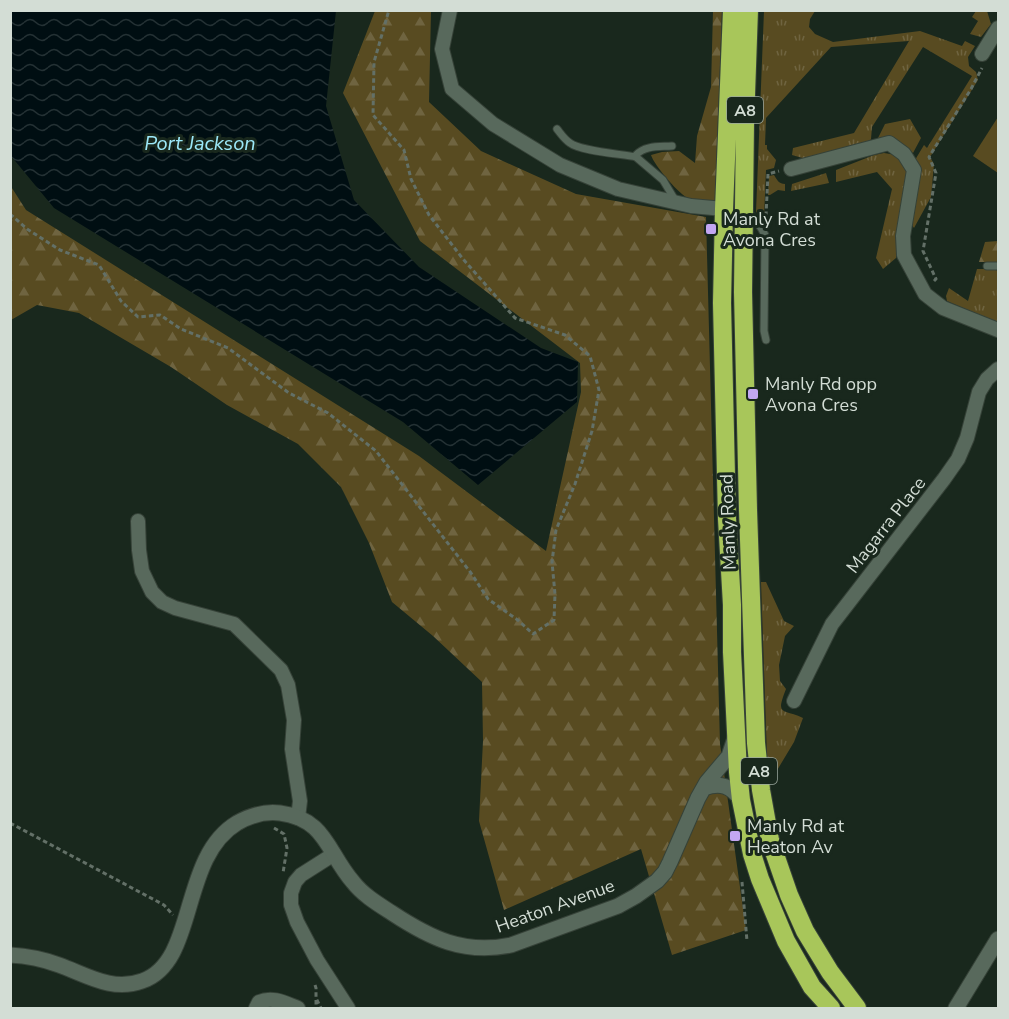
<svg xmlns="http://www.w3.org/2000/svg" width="1009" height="1019" viewBox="0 0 1009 1019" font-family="'Nunito Sans',sans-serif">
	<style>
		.grass { fill: url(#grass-tufts) }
		.forest { fill: url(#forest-firs) }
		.park { fill: #584b21 }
		.water { fill: url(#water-waves) }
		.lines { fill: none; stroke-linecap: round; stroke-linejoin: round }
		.lane-casing { stroke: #364238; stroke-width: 9 }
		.street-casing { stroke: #364238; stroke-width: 16 }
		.secondary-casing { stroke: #364238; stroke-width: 17 }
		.highway-casing { stroke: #364238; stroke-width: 20 }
		.path { stroke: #637067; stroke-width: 3; stroke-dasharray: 4.5 3; stroke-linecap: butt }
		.lane { stroke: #58695c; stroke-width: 7 }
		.street { stroke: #58695c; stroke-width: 14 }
		.secondary { stroke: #58695c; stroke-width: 15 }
		.highway { stroke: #a8c65a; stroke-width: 18 }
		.poi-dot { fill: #c3a7f2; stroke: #19281d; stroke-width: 2 }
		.labels { text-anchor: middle; stroke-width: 6; stroke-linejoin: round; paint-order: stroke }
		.shield { fill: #19281d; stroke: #9ba79e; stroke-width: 1.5 }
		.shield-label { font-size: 16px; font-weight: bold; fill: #d3ddd5 }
		.poi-label { font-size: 18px; fill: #d3ddd5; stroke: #19281d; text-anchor: start }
		.street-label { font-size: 18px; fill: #d3ddd5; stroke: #19281d }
		.water-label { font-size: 20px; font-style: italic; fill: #9ce8f8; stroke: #19281d }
	</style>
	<defs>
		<pattern id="grass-tufts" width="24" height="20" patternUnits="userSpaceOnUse" patternTransform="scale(1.5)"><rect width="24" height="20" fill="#584b21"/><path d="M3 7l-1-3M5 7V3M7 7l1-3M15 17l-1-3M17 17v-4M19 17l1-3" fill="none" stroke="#6f6440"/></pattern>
		<pattern id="forest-firs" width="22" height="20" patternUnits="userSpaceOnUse" patternTransform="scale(1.5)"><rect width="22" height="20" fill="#584b21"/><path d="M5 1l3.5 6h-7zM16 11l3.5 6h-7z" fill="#6f6440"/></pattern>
		<pattern id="water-waves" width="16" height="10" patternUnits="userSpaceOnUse" patternTransform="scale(1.5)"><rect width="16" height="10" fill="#000e12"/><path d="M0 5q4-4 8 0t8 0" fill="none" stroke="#243134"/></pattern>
	</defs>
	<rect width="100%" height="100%" fill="#19281d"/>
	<path class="grass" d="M 764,11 L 815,11 L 810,19 L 809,27 L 815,34 L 833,42 L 920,31 L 962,46 L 965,41 L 975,46 L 968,57 L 969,66 L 976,72 L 978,80 L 930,157 L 934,164 L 931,197 L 914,228 L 912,225 C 917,201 919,185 915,160 L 924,145 L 927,148 L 972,76 L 923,47 L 872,127 L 871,139 L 868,144 L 806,159 L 792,155 L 793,148 L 854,133 L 909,41 L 831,47 L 766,118 L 765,145 L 767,145 L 767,149 L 776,160 L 774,168 L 766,170 L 764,217 L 756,212 Z
		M 976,11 L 987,11 L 991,24 L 981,37 L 970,34 L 978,21 L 972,17 Z
		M 910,119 L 921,138 L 913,153 C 908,148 902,142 895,141 C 888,139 884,141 878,138 L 885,124 Z
		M 884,153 L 896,155 L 901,159 L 908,171 L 898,229 L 896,258 L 883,269 L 876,258 L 892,189 L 877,172 L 836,182 L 836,170 L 874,155 Z
		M 826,173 L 829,183 L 791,191 L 792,184 Z
		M 774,175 C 777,180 779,184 785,184 L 785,191 L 778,190 L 770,195 L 768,195 L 769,176 Z
		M 977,269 L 994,269 L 998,271 L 998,323 L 947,301 L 946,296 L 949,288 L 968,301 Z
		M 761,582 L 766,582 L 784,621 L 794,626 L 785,636 L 779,665 L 780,681 L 786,689 C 775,717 783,708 803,718 L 794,742 L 773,777 L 767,757 Z"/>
	<path class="forest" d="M 375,11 L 431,11 L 429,102 L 481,151 L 576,194 L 706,217 L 720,744 L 746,930 L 672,955 L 641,849 L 504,910 L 479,821 L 483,741 L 482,682 L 433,636 L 392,602 L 369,543 L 341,487 L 298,444 L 227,405 L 171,367 L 79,313 L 37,305 L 11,320 L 10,185 L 26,210 L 419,456 L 546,551 L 581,392 L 580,363 L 420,241 L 343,93 Z
		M 713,11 L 722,11 L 715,201 C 707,200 698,201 690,199 C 680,196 654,165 651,155 L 662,152 L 679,151 L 695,163 L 697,136 L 711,87 Z
		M 998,241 L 998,262 L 979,262 L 985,242 Z"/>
	<path class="park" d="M 998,117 L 998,173 L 973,156 Z"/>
	<path class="water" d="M 10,11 L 336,11 L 326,106 L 354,200 L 419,267 L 541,348 L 578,362 L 577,402 L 478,485 L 403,422 L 54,208 L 11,156 Z"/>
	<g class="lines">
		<g class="lane-casing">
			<path id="lane" d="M 557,129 C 561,134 564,139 570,143 C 580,151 621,154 636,157
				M 672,146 C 660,147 645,145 636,155 L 636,157 L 663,180 L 675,200
				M 746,211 C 755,218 760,225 765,235 L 764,331 L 766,340
				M 987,266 L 998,266"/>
		</g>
		<g class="street-casing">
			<path id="street" d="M 450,10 L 442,49 L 452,89 L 493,124 L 560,165 L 618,189 L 691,206 L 724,209
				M 982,54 L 998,28
				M 791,169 L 889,143 L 904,154 L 914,170 L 903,236 L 904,255 L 925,294 L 943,308 L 998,330
				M 138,521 L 139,550 L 142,571 L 152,592 L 162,602 L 175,608 L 234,624 L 281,670 L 288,685 L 294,720 L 292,749 L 300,801 L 298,818
				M 794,701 L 832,624 L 944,479 L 958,459 L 967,438 L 979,392 L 987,379 L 998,369
				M 334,854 L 301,875 L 295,882 L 291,893 L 291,905 L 297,922 L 317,960 L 348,1008
				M 256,1008 L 259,1002 C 273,996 285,1003 298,1008"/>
		</g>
		<g class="secondary-casing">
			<path id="secondary" d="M 704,788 C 721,782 731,786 741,800
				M 10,955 C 28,956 43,959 59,965 C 87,975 112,992 142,981 C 198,962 179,858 237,823 C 251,815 264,811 280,813 C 326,819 327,852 353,882 C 363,895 378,904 392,913 C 430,938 464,955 511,945 L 618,906 L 636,896 L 657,881 L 665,872 L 670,862 L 698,798 L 707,782 L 729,756 L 735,738
				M 956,1008 L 998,939"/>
		</g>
		<g class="highway-casing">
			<path id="highway" d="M 732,10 L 724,209 L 722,303 L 727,519 L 732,605 L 732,652 L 738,772 L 741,800 L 752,854 L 760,879 L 786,941 L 812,987 L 831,1008
				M 749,10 L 745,123 L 743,292 L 748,510 L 756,743 L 761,790 L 770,840 L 789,895 L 805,931 L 830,972 L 857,1008"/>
		</g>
		<path class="path" d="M 10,214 L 27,229 L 60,250 L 99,265 L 121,301 L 138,317 L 160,315 L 181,329 L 228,348 L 289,393 L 328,413 L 376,451 L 471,573 L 488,599 L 519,621 L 533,634 L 554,620 L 555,594 L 552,562 L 556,530 L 575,484 L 592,431 L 599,390 L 590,356 L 565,335 L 515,318 L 463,259 L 429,215 L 411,179 L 404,150 L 373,115 L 374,62 L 389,10
			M 766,216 L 768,174 L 779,171
			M 934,281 L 936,279 L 923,251 L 936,173 L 929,157 L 971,89 L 982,68
			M 10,823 L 164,905 L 173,915
			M 274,828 L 284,834 L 287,848 L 283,873
			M 742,882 L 747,941
			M 315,985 L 316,988 L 316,998 L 321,1008
			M 316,1000 L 316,1008"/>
		<use href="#lane" class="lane"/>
		<use href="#street" class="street"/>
		<use href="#secondary" class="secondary"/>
		<use href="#highway" class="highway"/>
	</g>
	<g class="poi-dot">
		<rect x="705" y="223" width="12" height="12" rx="3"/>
		<rect x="747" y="388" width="12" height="12" rx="3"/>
		<rect x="729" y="830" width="12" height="12" rx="3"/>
	</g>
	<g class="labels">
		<g class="shield">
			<rect x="727" y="97" width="36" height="26" rx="4.5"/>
			<rect x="741" y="758" width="36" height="26" rx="4.5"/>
		</g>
		<g class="shield-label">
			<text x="745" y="116">A8</text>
			<text x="759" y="777">A8</text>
		</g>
		<g class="poi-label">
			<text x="723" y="225">Manly Rd at<tspan x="723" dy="21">Avona Cres</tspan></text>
			<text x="765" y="390">Manly Rd opp<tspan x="765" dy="21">Avona Cres</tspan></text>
			<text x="747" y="832">Manly Rd at<tspan x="747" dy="21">Heaton Av</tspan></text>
		</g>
		<g class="street-label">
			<text transform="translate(728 522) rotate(-92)" y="6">Manly Road</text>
			<text transform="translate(886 525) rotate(-52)" y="6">Magarra Place</text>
			<text transform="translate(555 906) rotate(-20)" y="6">Heaton Avenue</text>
		</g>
		<g class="water-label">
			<text x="200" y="150">Port Jackson</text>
		</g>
	</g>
	<rect width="1009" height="1019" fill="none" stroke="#d3ddd5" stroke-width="24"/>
</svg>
